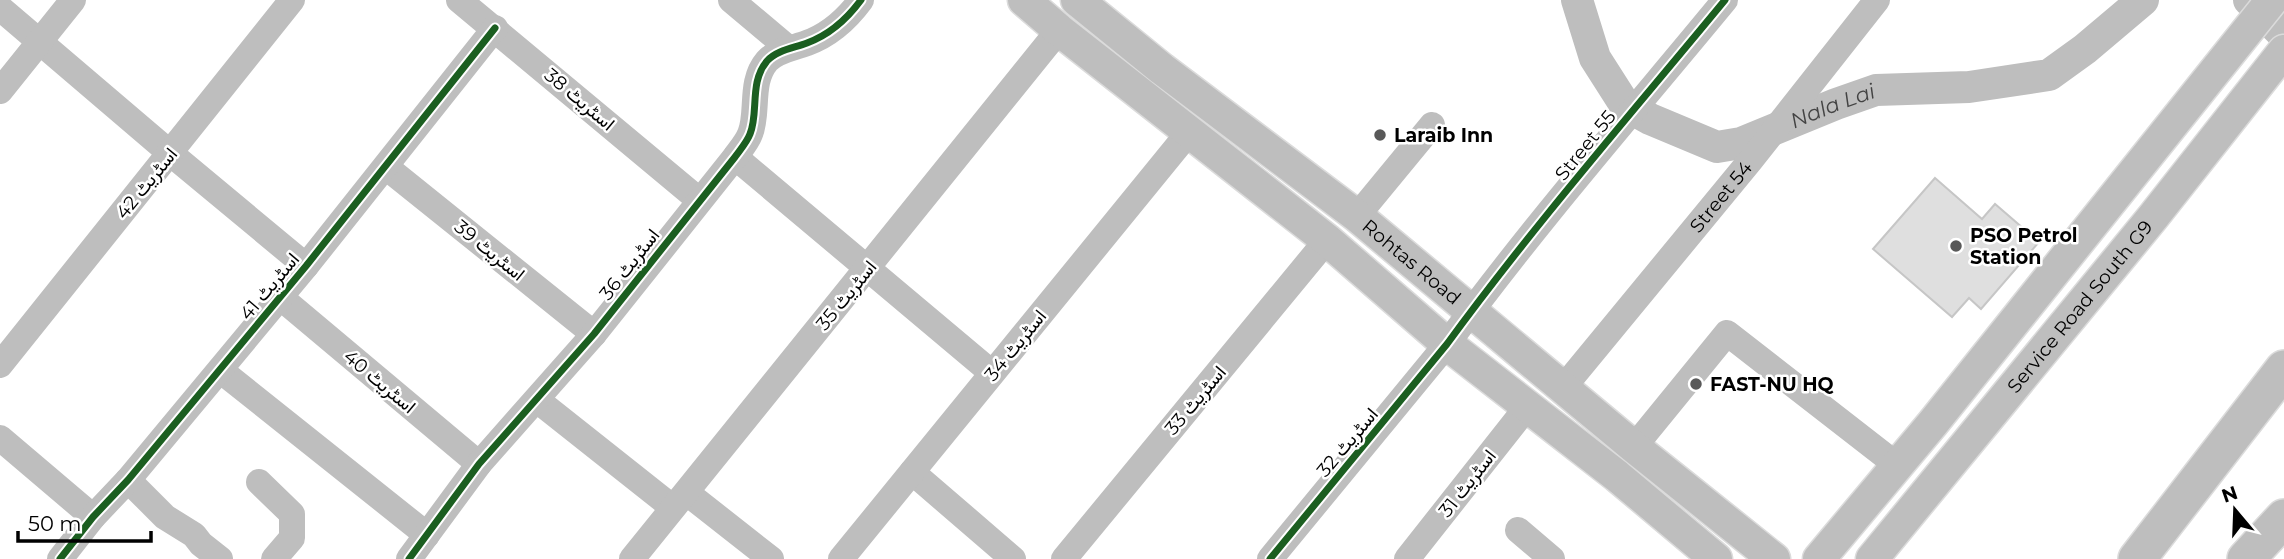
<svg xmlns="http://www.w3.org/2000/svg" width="2284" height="559" viewBox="0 0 2284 559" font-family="Montserrat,Vazirmatn,sans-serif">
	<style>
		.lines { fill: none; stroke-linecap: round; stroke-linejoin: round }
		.river { stroke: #bebebe; stroke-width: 32 }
		.building { fill: #dfdfdf; stroke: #c6c6c6; stroke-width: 2 }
		.major-casing { stroke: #dbdbdb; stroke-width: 35 }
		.highway-casing { stroke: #dbdbdb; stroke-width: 40 }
		.minor { stroke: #bebebe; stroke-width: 26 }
		.major { stroke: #bebebe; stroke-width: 32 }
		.highway { stroke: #bebebe; stroke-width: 37 }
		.cycleway-casing { stroke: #fff; stroke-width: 11 }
		.cycleway { stroke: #1b5e20; stroke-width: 7 }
		.poi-dot { fill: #595959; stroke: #fff; stroke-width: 2.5 }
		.labels { text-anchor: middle; stroke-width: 5; stroke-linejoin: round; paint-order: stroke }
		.street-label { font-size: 19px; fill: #000; stroke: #fff }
		.poi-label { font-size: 19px; font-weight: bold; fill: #000; stroke: #fff; text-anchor: start }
		.water-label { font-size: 21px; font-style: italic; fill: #434343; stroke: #fff }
	</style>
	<rect width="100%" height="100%" fill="#fff"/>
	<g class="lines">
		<g class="river">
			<path id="s1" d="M 1577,0 L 1595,58 L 1625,105 L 1650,119 L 1717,147 L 1741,143 L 1836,104 L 1876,90 L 1969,87 L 2049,75 L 2085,49 L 2143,0"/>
			<path d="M 2249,0 L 2284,35"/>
		</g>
	</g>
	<path class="building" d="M 1935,178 L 1982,219 L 1995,204 L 2039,242 L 1981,309 L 1969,298 L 1952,317 L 1873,249 Z"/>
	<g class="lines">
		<g class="major-casing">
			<g id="major">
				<path d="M 1024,0 L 1059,30 L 1327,240 L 1447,344 L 1617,476 L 1716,559"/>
				<path id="s3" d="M 1077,0 L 1162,69 L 1357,216 L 1634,447 L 1774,559"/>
				<path d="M 1819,559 L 1933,423 L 2272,0"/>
				<path id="s4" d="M 1872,559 L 2153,217 L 2284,51"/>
			</g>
		</g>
		<g class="highway-casing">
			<path id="highway" d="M 2137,559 L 2284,369
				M 2246,559 L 2284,518"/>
		</g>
		<g class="minor">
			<path d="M 459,0 L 699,200"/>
			<path d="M 731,0 L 788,48"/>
			<path d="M 0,8 L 170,153 L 306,266"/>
			<path d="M 0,91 L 73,0"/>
			<path d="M 735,157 L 992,373"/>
			<path d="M 386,167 L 594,334"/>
			<path d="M 1357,216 L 1432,125"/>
			<path d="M 280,297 L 479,464"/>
			<path d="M 0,365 L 292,0"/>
			<path d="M 220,370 L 427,535"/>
			<path id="s2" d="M 1563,388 L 1750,161 L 1877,0"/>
			<path d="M 537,400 L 672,507"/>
			<path d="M 0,438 L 93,517"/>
			<path d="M 1634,447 L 1727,333 L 1898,466"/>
			<path d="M 912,472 L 1013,559"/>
			<path d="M 128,480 L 165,517 L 194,535 L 201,544 L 220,559"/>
			<path d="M 259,482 L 292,514 L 292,538 L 274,559"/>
			<path d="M 687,493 L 771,559"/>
			<path d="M 1518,530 L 1552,559"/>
			<path d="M 60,559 L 93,517 L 128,480 L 306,266 L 495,28"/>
			<path d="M 409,559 L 479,464 L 594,334 L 735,157 C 740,150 747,142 750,134 C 759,113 749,82 767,61 C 777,50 794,48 807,43 C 829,35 847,19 861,0"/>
			<path d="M 632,559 L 1059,30"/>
			<path d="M 841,559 L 1190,131"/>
			<path d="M 1064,559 L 1327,240"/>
			<path d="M 1270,559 L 1447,344 C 1534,225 1631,114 1725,0"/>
			<path d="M 1407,559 L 1527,407"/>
		</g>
		<use href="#major" class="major"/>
		<use href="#highway" class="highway"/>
		<g class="cycleway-casing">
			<path id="cycleway" d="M 60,559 L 93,517 L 128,480 L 306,266 L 495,28
				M 409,559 L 479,464 L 594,334 L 735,157 C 740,150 747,142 750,134 C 759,113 749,82 767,61 C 777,50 794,48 807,43 C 829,35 847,19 861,0
				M 1270,559 L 1447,344 C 1534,225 1631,114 1725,0"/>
		</g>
		<use href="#cycleway" class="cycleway"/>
	</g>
	<g class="poi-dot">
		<circle cx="1380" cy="135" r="7"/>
		<circle cx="1956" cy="246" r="7"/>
		<circle cx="1696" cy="384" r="7"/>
	</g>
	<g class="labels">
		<g class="street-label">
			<text transform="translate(580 99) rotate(40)" y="7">اسٹریٹ 38</text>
			<text transform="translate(1585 145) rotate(-51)" y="7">Street 55</text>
			<text transform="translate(146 183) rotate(-51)" y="7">اسٹریٹ 42</text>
			<text dy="7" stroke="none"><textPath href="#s2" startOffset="248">Street 54</textPath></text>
			<text transform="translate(490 250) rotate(39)" y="7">اسٹریٹ 39</text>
			<text dy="7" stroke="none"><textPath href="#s3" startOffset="425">Rohtas Road</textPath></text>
			<text transform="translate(629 264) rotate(-52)" y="7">اسٹریٹ 36</text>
			<text transform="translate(269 286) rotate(-50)" y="7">اسٹریٹ 41</text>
			<text transform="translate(846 295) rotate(-51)" y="7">اسٹریٹ 35</text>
			<text dy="7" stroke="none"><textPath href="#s4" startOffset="327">Service Road South G9</textPath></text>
			<text transform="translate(1015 345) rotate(-51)" y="7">اسٹریٹ 34</text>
			<text transform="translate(380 381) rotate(40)" y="7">اسٹریٹ 40</text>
			<text transform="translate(1195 400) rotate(-50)" y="7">اسٹریٹ 33</text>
			<text transform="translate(1347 442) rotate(-50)" y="7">اسٹریٹ 32</text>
			<text transform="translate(1467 483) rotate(-52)" y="7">اسٹریٹ 31</text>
		</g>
		<g class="poi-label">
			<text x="1394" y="142">Laraib Inn</text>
			<text x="1970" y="242">PSO Petrol<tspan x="1970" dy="22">Station</tspan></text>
			<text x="1710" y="391">FAST-NU HQ</text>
		</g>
		<g class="water-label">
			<text dy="7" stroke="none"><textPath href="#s1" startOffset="341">Nala Lai</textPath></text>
		</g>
	</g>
	<g transform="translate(2235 510) rotate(341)" stroke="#ffffff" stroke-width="5" paint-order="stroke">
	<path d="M0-5L12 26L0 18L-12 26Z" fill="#000000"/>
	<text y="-10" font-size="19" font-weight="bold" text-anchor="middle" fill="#000000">N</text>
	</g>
	<path d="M18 531v10h133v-10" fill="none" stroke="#000000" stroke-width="3.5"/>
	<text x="28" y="531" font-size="21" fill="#000000" stroke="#ffffff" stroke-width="5" paint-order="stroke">50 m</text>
</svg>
